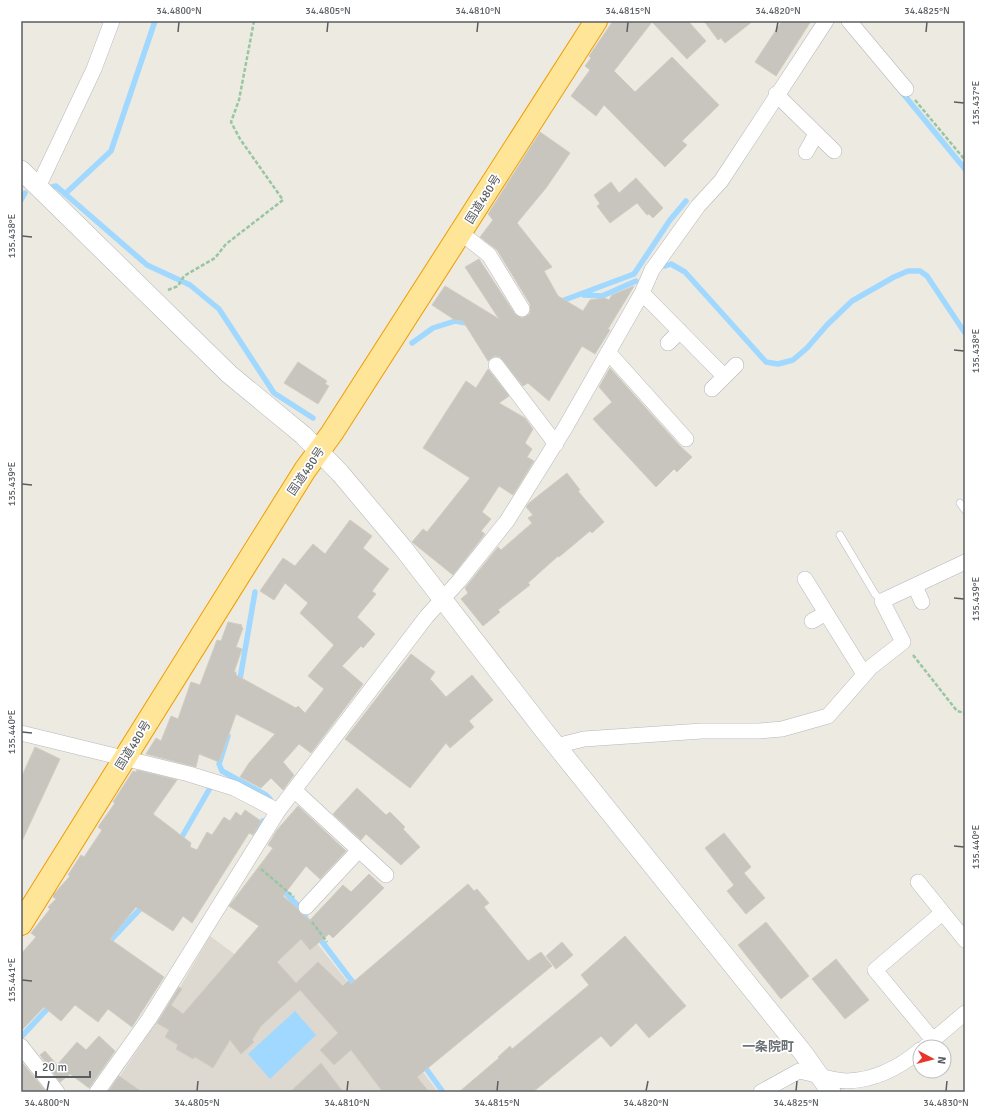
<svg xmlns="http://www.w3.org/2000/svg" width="986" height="1113" viewBox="0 0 986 1113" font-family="Signika,'Noto Sans JP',sans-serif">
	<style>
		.education { fill: #ddd9d0 }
		.water { fill: #a0d8ff }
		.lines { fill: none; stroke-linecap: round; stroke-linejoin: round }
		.stream { stroke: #a0d8ff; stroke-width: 5.5 }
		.building { fill: #c8c5bf; stroke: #d2ccc0 }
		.service-casing { stroke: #b4b8bc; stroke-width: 8 }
		.minor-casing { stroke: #b4b8bc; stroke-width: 16 }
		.tertiary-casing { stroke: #b4b8bc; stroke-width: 20 }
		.trunk-casing { stroke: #ee9d00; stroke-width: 24 }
		.path { stroke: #97c6a2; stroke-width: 2.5; stroke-dasharray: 4 2; stroke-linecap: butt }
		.service { stroke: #fff; stroke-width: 7 }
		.minor { stroke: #fff; stroke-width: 15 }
		.tertiary { stroke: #fff; stroke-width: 19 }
		.trunk { stroke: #fee597; stroke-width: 22 }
		.ticks { fill: none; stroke: #5a5e62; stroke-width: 1.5 }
		.labels { text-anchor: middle; stroke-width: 3.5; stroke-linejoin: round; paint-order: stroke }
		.street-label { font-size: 12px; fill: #5a5e62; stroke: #fff }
		.neighbourhood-label { font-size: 13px; font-weight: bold; fill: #6b7075; stroke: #fff }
		.neatline { fill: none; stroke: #5a5e62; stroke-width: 1.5 }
		.ticks-label { font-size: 10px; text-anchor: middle; fill: #5a5e62 }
	</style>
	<rect width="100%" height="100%" fill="#edeae1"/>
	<path class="education" d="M 296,917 L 347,981 L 377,1011 L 438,1092 L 109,1092 L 179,989 L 210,936 L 248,964 Z"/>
	<path class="water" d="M 295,1011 L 316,1035 L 270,1079 L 248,1054 Z"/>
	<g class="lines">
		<path class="stream" d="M 900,90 L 965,169
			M 52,187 L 56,186 L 147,265 L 190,285 L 219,309 L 274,393 L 313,418
			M 65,194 L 111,151 L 155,21
			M 21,200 L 25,193
			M 665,266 L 671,264 L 685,272 L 766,362 L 778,364 L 793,360 L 807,348 L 827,325 L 852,301 L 894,277 L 908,271 L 920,271 L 927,276 L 965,333
			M 584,295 L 602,296 L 636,281
			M 559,302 L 634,274 L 670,220 L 686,201
			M 412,343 L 433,328 L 455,321 L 472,324
			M 239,685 L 255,592
			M 228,736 L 219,764 L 222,771 L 266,795 L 270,799
			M 257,831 L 263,821
			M 179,842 L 210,788
			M 281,888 L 300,908 L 308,922
			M 317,935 L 351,980 L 358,986
			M 107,944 L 140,909 L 143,903
			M 21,1037 L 51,1005
			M 422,1063 L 443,1092"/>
	</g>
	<path class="building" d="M 613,21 L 688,21 L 706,41 L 687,59 L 652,22 L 614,71 L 635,92 L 672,57 L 719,105 L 682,141 L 687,145 L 665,167 L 604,105 L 596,116 L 571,96 L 590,70 L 585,66 L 591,58 L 589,56 Z
		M 704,21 L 753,21 L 725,43 L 721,38 L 718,40 Z
		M 782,21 L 811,21 L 776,76 L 755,62 Z
		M 540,132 L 570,153 L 546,188 L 517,223 L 552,267 L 544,271 L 558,296 L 583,311 L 590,300 L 605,298 L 609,300 L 612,295 L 634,286 L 608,329 L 610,330 L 595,354 L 582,346 L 549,401 L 528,383 L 523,386 L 500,357 L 494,356 L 488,361 L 463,321 L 455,320 L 432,305 L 445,286 L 499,319 L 465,267 L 479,259 L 515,314 L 522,318 L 530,314 L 530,304 L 497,250 L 480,237 L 493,220 L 488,214 Z
		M 636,178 L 663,208 L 653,218 L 649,214 L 647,215 L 637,203 L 610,223 L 597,206 L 600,204 L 594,195 L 611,182 L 619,193 Z
		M 298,362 L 327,381 L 325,384 L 329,386 L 318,404 L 284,383 Z
		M 610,368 L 679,445 L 692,457 L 677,472 L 674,469 L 656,487 L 593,419 L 612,402 L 599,387 Z
		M 488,369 L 509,396 L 499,403 L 525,418 L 533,429 L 525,443 L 532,449 L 527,457 L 534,461 L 513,495 L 499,486 L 482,512 L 491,519 L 481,531 L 485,534 L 453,575 L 412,542 L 423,529 L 427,532 L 470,478 L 423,448 L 466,381 L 476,388 Z
		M 567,473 L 580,490 L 578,491 L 604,522 L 592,533 L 590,531 L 559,557 L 558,556 L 528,583 L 530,585 L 498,610 L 500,612 L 483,626 L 461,599 L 468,593 L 465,588 L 498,547 L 501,550 L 532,523 L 528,518 L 533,515 L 526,507 L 529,503 Z
		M 350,520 L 372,536 L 363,548 L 389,569 L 372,591 L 376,594 L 357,617 L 375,634 L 363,648 L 361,646 L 342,666 L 363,684 L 311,753 L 299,744 L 283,762 L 294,775 L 283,790 L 271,778 L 261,788 L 240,777 L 249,763 L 275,734 L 236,714 L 219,762 L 199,754 L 196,767 L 146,754 L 156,738 L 161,741 L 171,716 L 178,719 L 191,682 L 200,685 L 217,640 L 221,641 L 228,622 L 242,625 L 241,627 L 243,628 L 236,647 L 242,649 L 234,672 L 236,672 L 236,675 L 296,708 L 298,706 L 305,713 L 324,689 L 308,676 L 334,645 L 300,613 L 308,603 L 285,583 L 274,600 L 260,591 L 283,558 L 295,566 L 313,544 L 325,554 Z
		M 411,654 L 435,672 L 430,679 L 446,697 L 472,675 L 493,700 L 469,721 L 474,727 L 450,748 L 446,743 L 410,788 L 345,739 Z
		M 35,747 L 60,759 L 21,843 L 21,778 Z
		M 137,770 L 177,780 L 153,814 L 191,843 L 190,847 L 197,850 L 207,832 L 212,835 L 224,817 L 230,821 L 236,812 L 241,816 L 245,810 L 261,821 L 253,835 L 249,833 L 192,923 L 183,916 L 173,931 L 136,907 L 110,939 L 164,977 L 132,1027 L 108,1009 L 98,1022 L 75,1005 L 61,1021 L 44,1007 L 21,1031 L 21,954 L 36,937 L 31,933 L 50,909 L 48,907 L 56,899 L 53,897 L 54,894 L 70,876 L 68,875 L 81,855 L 84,857 L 102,830 L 98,827 L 115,803 L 113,802 L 133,771 L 136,772 Z
		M 357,788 L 386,815 L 390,812 L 405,827 L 403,829 L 420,847 L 401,865 L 366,834 L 361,840 L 333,814 Z
		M 298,806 L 346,851 L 320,879 L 306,866 L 283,896 L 297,908 L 300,913 L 310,920 L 343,885 L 351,892 L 369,874 L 384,888 L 333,938 L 329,934 L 310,950 L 301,939 L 277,962 L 296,983 L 318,962 L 343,986 L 348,981 L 351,984 L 468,884 L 474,891 L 477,889 L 489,903 L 484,907 L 528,961 L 541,952 L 552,966 L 417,1077 L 429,1092 L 383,1092 L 351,1050 L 334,1065 L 320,1050 L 338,1033 L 300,990 L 261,1026 L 252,1040 L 254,1042 L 241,1054 L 230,1040 L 213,1068 L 195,1057 L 193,1059 L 176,1049 L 178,1045 L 165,1037 L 169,1030 L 157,1023 L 179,987 L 182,989 L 171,1005 L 183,1014 L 259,926 L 229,906 L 273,848 L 268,845 L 277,830 Z
		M 724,833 L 751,867 L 744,873 L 765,898 L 746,914 L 727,891 L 734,885 L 705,848 Z
		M 766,922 L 809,976 L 781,999 L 738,945 Z
		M 625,936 L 686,1006 L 649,1038 L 636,1023 L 611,1047 L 601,1036 L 533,1092 L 459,1092 L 499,1058 L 498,1057 L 510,1046 L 512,1049 L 589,985 L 581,975 Z
		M 562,942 L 573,955 L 556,969 L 546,956 Z
		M 836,959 L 869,1000 L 845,1019 L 812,979 Z
		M 99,1036 L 115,1051 L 89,1088 L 70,1074 L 60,1082 L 40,1055 L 45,1051 L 57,1065 L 77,1042 L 86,1050 Z
		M 21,1061 L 46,1092 L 21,1092 Z
		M 321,1063 L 343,1092 L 290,1092 Z
		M 119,1076 L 142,1092 L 108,1092 Z"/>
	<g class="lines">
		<g class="service-casing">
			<path id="service" d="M 960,503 L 965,510
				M 840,535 L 875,594 L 882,601"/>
		</g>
		<g class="minor-casing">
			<path id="minor" d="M 849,21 L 906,89
				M 776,94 L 834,151
				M 806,152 L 816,134
				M 38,187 L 94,69 L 112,21
				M 461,233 L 489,255 L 522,309
				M 642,293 L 724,376
				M 668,343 L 680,331
				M 608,352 L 686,439
				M 496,365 L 556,444
				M 712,389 L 736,365
				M 805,579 L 864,674
				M 915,586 L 922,602
				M 812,621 L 826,613
				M 21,733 L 189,774 L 234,788 L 278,811
				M 556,746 L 584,739 L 702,731 L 759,731 L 782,729 L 828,716 L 871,667 L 903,642 L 882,601 L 965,562
				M 294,790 L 386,875
				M 918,882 L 965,940
				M 306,907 L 359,850
				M 933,1040 L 875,970 L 942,913
				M 21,1046 L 57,1092
				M 926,1046 L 965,1013
				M 97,1092 L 149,1019 L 278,811 L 427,616 L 459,581 L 507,521 L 565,428 L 642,293 L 652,270 L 698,206 L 721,181 L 826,21
				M 761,1092 L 799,1071 C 814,1074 832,1081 847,1081 C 875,1080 899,1068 920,1050"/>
		</g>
		<g class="tertiary-casing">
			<path id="tertiary" d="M 21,170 L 229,374 L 303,435 L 340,473 L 403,548 L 546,733 L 804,1054 L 831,1092"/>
		</g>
		<g class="trunk-casing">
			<path id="trunk" d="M 21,924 L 305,470 L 332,433 L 596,21"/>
		</g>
		<path class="path" d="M 915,100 L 965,160
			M 168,290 L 178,286 L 184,276 L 215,258 L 226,244 L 283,200 L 240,139 L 231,122 L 239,100 L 254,21
			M 913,655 L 957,711 L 965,713
			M 261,869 L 294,897
			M 312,922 L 327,942"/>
		<use href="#service" class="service"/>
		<use href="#minor" class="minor"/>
		<use href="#tertiary" class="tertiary"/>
		<use href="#trunk" class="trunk"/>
	</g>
	<path class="ticks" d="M 178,32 L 179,22M 327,32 L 328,22M 477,32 L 478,22M 627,32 L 628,22M 776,32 L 778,22M 926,32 L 927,22M 954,102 L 964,103M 22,236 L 32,237M 954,350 L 964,351M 22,484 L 32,485M 954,598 L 964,599M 22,732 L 32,733M 954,846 L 964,847M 22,980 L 32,981M 47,1091 L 49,1081M 197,1091 L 198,1081M 347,1091 L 348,1081M 497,1091 L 498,1081M 646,1091 L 648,1081M 796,1091 L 797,1081M 946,1091 L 947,1081"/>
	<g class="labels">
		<g class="street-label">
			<text transform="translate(483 199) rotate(-58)" y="4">国道480号</text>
			<text transform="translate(306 471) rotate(-56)" y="4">国道480号</text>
			<text transform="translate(133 745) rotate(-58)" y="4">国道480号</text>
		</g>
		<g class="neighbourhood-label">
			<text x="768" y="1051">一条院町</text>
		</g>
	</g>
	<rect width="986" height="1113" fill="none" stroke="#ffffff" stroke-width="44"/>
	<g transform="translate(932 1059) rotate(97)"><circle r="19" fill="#ffffff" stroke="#bdbfc0"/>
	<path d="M0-3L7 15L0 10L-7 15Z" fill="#e9352c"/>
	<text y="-6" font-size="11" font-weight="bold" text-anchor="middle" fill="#5a5e62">N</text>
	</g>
	<path d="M36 1071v6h54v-6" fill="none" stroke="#5a5e62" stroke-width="2"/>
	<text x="42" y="1071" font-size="12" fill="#5a5e62" stroke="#ffffff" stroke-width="3" paint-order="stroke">20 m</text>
	<rect x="22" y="22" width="942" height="1069" class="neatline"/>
	<g class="ticks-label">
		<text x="179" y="14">34.4800°N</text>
		<text x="328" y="14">34.4805°N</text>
		<text x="478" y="14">34.4810°N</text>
		<text x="628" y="14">34.4815°N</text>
		<text x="778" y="14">34.4820°N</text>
		<text x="927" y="14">34.4825°N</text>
		<text transform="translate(975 103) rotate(-90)" y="4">135.437°E</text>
		<text transform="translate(11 236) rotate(-90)" y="4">135.438°E</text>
		<text transform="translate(975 351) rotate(-90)" y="4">135.438°E</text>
		<text transform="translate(11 484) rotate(-90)" y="4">135.439°E</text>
		<text transform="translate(975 599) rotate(-90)" y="4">135.439°E</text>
		<text transform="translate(11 732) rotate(-90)" y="4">135.440°E</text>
		<text transform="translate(975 847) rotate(-90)" y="4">135.440°E</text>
		<text transform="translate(11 980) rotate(-90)" y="4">135.441°E</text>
		<text x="47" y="1106">34.4800°N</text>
		<text x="197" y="1106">34.4805°N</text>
		<text x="347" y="1106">34.4810°N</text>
		<text x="497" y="1106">34.4815°N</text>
		<text x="646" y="1106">34.4820°N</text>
		<text x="796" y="1106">34.4825°N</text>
		<text x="946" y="1106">34.4830°N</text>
	</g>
</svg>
